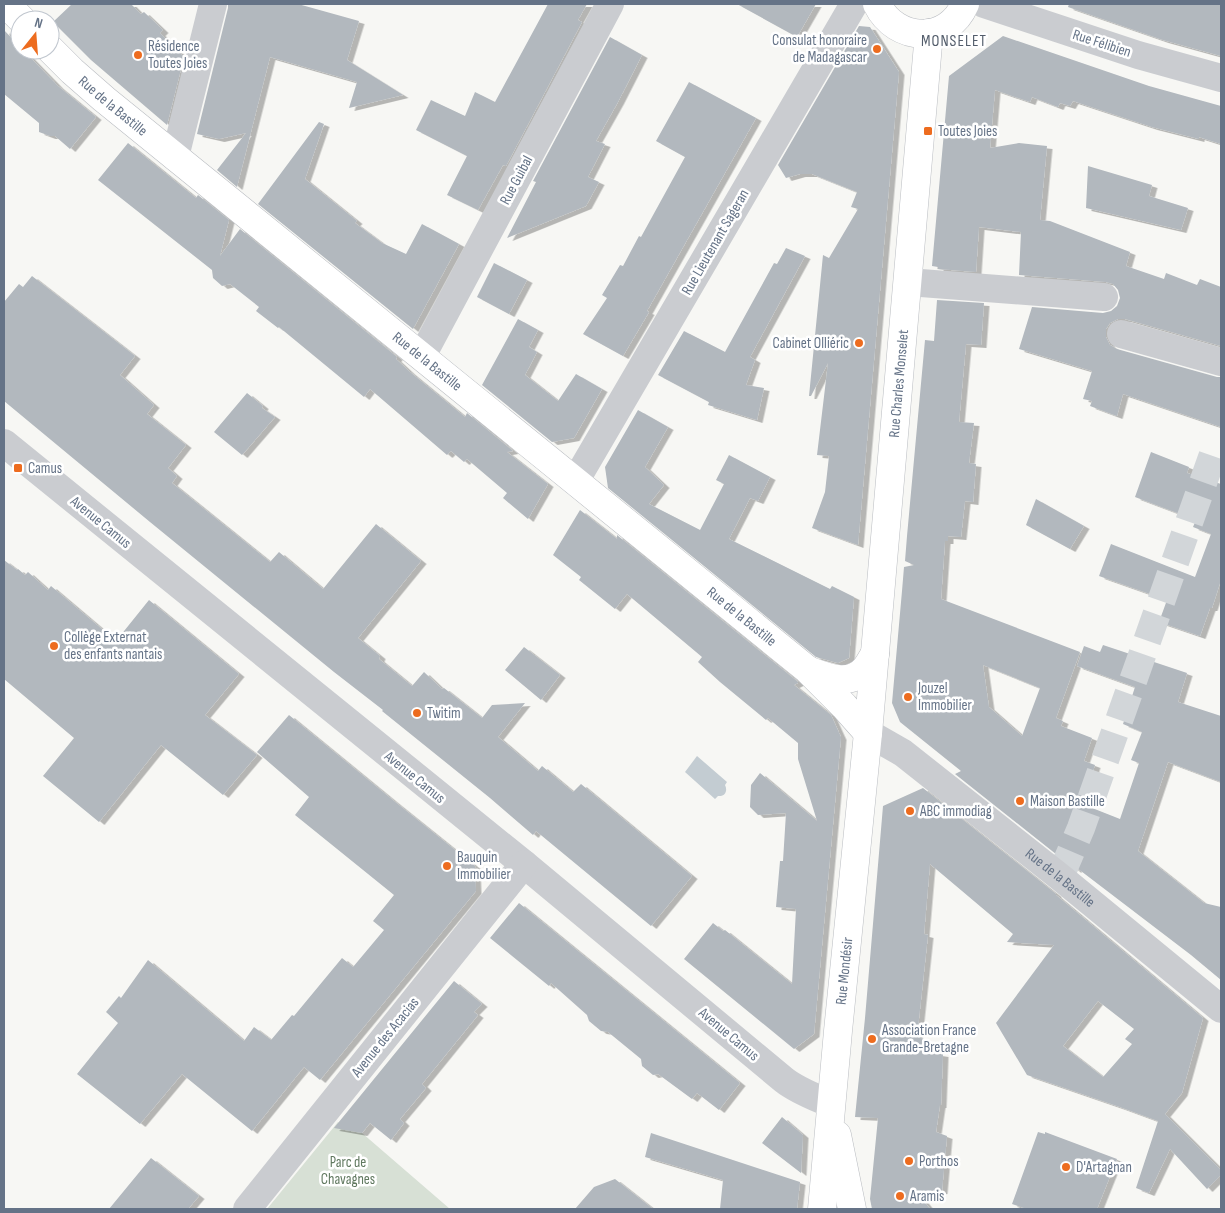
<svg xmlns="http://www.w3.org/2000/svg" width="1225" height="1213" viewBox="0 0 1225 1213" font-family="'Sofia Sans Condensed',sans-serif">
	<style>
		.green { fill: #d7e0d5 }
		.water { fill: #c3ccd2 }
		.building { fill: #b2b8be; fill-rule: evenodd; filter: url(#shadow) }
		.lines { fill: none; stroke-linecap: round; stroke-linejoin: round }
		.minor-tunnel { stroke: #d2d6d9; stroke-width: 28; stroke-dasharray: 28 14; stroke-linecap: butt }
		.major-casing { stroke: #babdc2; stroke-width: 29 }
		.minor { stroke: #caccd0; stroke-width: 28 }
		.major { stroke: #fff; stroke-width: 28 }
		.poi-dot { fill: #ed6c1f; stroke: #fff; stroke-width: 2 }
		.labels { text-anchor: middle; stroke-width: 5; stroke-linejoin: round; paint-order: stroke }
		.poi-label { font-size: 15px; fill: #657387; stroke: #fff; text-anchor: start }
		.street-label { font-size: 15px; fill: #657387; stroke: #fff }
		.park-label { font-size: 15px; fill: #617960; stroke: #fff }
		.neighbourhood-label { font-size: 16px; letter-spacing: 1px; fill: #535d6b; stroke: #fff }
	</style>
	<defs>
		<filter id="shadow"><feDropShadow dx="5.5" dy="3" stdDeviation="0" flood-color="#0004"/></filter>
	</defs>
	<rect width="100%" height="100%" fill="#f7f7f4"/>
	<path class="green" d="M 338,1122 L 348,1130 L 362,1133 L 450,1209 L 267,1209 Z"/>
	<path class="water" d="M 697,756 L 727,782 L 725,785 C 728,791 725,797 718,796 L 715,799 L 685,772 Z"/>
	<path class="building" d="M 72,4 L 131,4 L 141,14 L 144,12 L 163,30 L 160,33 L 184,57 L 167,125 L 91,60 L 53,22 Z
		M 228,4 L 298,4 L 359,21 L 347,60 L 403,95 L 349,108 L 357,82 L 270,57 L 237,187 L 217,170 L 246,133 L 219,139 L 197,134 L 228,8 Z
		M 548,4 L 587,4 L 578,20 L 582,22 L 506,166 L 503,165 L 478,210 L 447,195 L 467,156 L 416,130 L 431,100 L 465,116 L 475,92 L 495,102 Z
		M 737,4 L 816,4 L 797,37 Z
		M 1069,4 L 1221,4 L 1221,56 L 1163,40 L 1068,7 Z
		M 859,26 L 870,27 L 899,72 L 858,545 L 812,528 L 825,492 L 829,456 L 817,455 L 828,363 L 811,396 L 809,396 L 823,255 L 829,258 L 858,209 L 851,207 L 857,192 L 812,174 L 800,174 L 786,178 L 778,165 Z
		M 4,30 L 20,47 L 20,50 L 23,50 L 58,86 L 96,117 L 70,149 L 55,136 L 50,136 L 39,132 L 39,123 L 4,94 Z
		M 1003,36 L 1149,86 L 1221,106 L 1221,144 L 1199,137 L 1199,139 L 1152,127 L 1073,101 L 1070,106 L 1060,103 L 1058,107 L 1032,97 L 1030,102 L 995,90 L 990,148 L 1019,143 L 1047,146 L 1040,220 L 1050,221 L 1130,252 L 1126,266 L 1164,279 L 1166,273 L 1197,285 L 1200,279 L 1221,287 L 1221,346 L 1125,319 L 1118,319 L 1110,323 L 1106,329 L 1106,337 L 1110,345 L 1117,349 L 1217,377 L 1221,377 L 1221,427 L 1123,394 L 1117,416 L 1090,406 L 1092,401 L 1083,399 L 1092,371 L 1019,349 L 1032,307 L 1103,313 L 1111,311 L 1117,306 L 1120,298 L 1118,290 L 1113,284 L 1106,282 L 1019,275 L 1021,232 L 979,227 L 976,272 L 938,269 L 938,267 L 932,266 L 949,76 Z
		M 610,37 L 642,55 L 618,102 L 596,141 L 605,144 L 588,177 L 599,182 L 586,206 L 507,238 L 536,182 L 533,181 Z
		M 689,82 L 756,118 L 647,311 L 649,312 L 623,356 L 583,334 L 607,298 L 602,295 L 620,265 L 623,266 L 639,236 L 641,237 L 685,157 L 656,141 Z
		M 319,122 L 324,124 L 305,179 L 357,221 L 355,223 L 382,243 L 406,254 L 422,224 L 459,244 L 413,329 L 258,204 Z
		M 128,143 L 196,198 L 198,195 L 229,220 L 220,256 L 240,229 L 397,357 L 396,359 L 410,372 L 465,417 L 467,413 L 513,451 L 507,452 L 548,484 L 528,519 L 503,498 L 507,493 L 467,459 L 464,462 L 451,451 L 447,455 L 370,389 L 364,397 L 279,327 L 278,328 L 256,311 L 259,307 L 230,284 L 222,286 L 213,278 L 212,270 L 98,180 Z
		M 1088,166 L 1152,185 L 1149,196 L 1188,208 L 1181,230 L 1086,208 Z
		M 786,248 L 805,256 L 750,357 L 755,360 L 746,385 L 764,388 L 757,420 L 708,405 L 709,402 L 658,375 L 684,331 L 725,352 L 774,263 L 777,264 Z
		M 494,263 L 527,280 L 509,314 L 477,297 Z
		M 32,276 L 135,356 L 120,375 L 154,405 L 147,414 L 186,445 L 168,468 L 177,476 L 172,483 L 270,562 L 279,552 L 323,589 L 376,524 L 421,561 L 358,638 L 380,656 L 379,659 L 412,686 L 424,672 L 442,689 L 444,688 L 482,718 L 492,705 L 525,703 L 498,737 L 538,771 L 542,766 L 573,792 L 581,784 L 692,876 L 651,926 L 536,831 L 533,835 L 490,798 L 382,711 L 383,710 L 334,672 L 150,522 L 4,401 L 4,302 L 19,284 L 23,287 Z
		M 937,300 L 984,303 L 981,345 L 966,344 L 959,422 L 974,423 L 969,463 L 976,464 L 973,502 L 965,501 L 961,537 L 948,536 L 948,541 L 945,541 L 941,599 L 1080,652 L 1056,718 L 1063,721 L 1061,726 L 1092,738 L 1084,761 L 1095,765 L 1082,804 L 1120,819 L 1139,763 L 1131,760 L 1142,732 L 1123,724 L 1135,687 L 1077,666 L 1084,646 L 1100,652 L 1103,645 L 1187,673 L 1178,702 L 1221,716 L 1221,782 L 1168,762 L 1138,851 L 1204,903 L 1221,907 L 1221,980 L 1191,955 L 1077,868 L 1076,870 L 955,774 L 961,771 L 900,722 L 892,703 L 902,591 L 904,567 L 914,565 L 905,561 L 907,536 L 925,340 L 934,341 ZM 983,665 L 1040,688 L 1022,736 L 989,707 Z
		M 518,319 L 538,330 L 529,347 L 537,352 L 525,375 L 558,401 L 576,374 L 602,389 L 574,438 L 552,442 L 482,385 Z
		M 247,393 L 263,406 L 262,408 L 275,417 L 242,455 L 214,432 Z
		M 638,410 L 668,427 L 645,467 L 664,485 L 649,504 L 700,530 L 724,484 L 716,480 L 729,455 L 770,477 L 758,501 L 750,498 L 729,539 L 830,589 L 832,586 L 854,597 L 849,658 L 838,663 L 816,657 L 608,488 L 605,467 Z
		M 1151,452 L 1189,467 L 1187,473 L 1221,484 L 1221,580 L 1212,608 L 1210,608 L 1200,636 L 1159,622 L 1167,600 L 1099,576 L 1111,544 L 1195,577 L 1211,534 L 1193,527 L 1196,520 L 1135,497 Z
		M 1036,499 L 1084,526 L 1070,549 L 1026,525 Z
		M 580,510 L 617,539 L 617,535 L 798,682 L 798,683 L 794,685 L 831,715 L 841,737 L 814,1034 L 794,1049 L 684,959 L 713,923 L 723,931 L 725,930 L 792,984 L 796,909 L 776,907 L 780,861 L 783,861 L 786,813 L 758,815 L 750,807 L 751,785 L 760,773 L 817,821 L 798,759 L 798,743 L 768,718 L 766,720 L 720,682 L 698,662 L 702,657 L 627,594 L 615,609 L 579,580 L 581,577 L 553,555 Z
		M 4,560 L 17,570 L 18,569 L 25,575 L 28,572 L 48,590 L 51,586 L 116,641 L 149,600 L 239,674 L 205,715 L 257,755 L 223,795 L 161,745 L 99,822 L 43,776 L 74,738 L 4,679 Z
		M 524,647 L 560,675 L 541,700 L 505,670 Z
		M 289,715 L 394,801 L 475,866 L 476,891 L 320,1080 L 304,1067 L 252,1131 L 182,1074 L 140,1124 L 77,1074 L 118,1023 L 106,1012 L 119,996 L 121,998 L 148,960 L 244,1041 L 254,1027 L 271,1040 L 292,1015 L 294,1016 L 342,958 L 353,967 L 384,930 L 373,921 L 394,895 L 295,815 L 309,797 L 257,752 Z
		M 923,788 L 1056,894 L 1056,895 L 1203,1018 L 1182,1093 L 1165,1114 L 1221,1170 L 1221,1175 L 1207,1189 L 1170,1149 L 1149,1193 L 1136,1188 L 1158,1121 L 1120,1107 L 1027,1075 L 996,1023 L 1054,945 L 1007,942 L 1013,934 L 930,864 L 924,934 L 928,935 L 917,1037 L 931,1041 L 930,1052 L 943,1054 L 941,1105 L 940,1105 L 936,1132 L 947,1136 L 942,1191 L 919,1195 L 930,1209 L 872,1209 L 870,1199 L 878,1118 L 855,1117 L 865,1018 L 883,806 ZM 1098,1001 L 1134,1029 L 1125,1039 L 1132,1044 L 1103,1077 L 1063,1046 Z
		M 519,903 L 740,1083 L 719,1110 L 697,1093 L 692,1099 L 658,1074 L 653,1075 L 642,1066 L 641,1059 L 608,1032 L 601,1031 L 589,1021 L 587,1015 L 551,983 L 549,986 L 490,938 Z
		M 454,981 L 482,1004 L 474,1012 L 478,1015 L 422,1084 L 426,1088 L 400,1119 L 404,1123 L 391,1140 L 370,1123 L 362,1133 L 334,1128 Z
		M 782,1117 L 803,1135 L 801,1173 L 762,1143 Z
		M 1038,1132 L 1045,1134 L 1045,1132 L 1117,1159 L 1097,1209 L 1027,1209 L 1012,1204 Z
		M 651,1133 L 800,1182 L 797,1209 L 720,1209 L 723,1180 L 645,1157 Z
		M 151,1158 L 199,1196 L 188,1209 L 109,1209 Z
		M 615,1179 L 653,1209 L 575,1209 L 594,1187 Z"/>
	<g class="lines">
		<path class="minor-tunnel" d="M 1060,877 L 1081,828 L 1216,446"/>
		<g class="major-casing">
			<g id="major">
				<path d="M 6,4 L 22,20"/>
				<path d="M 877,4 C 896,43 948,44 965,4"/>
				<path id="s2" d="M 50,49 L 72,71 L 104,99 L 808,670 L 844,706 L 868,733"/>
				<path d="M 810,671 C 829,678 850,687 866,668 C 869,664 872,658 875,654"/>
				<path d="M 837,1135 L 852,1209"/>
				<path id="s3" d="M 822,1209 L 838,1031 L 868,733 L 929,33"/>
			</g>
		</g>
		<g class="minor">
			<path d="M 984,4 L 1138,55 L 1221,78"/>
			<path d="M 175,157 L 213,4"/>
			<path d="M 908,282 L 1104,297"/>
			<path d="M 1121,334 L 1221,362"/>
			<path d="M 422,356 L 610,4"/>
			<path d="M 4,443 L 524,864 L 784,1080 C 798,1091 815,1097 831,1104"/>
			<path d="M 576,480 L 854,4"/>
			<path id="s1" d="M 868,733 L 903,753 L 1060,877 L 1221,1009"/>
			<path d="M 247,1209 L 524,864"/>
		</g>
		<use href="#major" class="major"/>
	</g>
	<g class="poi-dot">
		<circle cx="877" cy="49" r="5"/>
		<circle cx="138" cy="55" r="5"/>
		<rect x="923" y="126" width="10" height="10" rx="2.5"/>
		<circle cx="859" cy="343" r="5"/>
		<rect x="13" y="463" width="10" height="10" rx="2.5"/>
		<circle cx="54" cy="646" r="5"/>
		<circle cx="908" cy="697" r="5"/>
		<circle cx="417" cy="713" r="5"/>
		<circle cx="1020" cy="801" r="5"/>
		<circle cx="910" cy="811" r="5"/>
		<circle cx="447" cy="866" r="5"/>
		<circle cx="872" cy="1039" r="5"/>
		<circle cx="909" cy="1161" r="5"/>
		<circle cx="1066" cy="1167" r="5"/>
		<circle cx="900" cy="1196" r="5"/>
	</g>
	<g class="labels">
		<g class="poi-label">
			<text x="867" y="45" text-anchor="end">Consulat honoraire<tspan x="867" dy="17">de Madagascar</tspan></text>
			<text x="148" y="51">Résidence<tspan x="148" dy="17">Toutes Joies</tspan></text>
			<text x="938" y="136">Toutes Joies</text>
			<text x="849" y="348" text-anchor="end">Cabinet Olliéric</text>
			<text x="28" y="473">Camus</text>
			<text x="64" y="642">Collège Externat<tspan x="64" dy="17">des enfants nantais</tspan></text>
			<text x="918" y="693">Jouzel<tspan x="918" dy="17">Immobilier</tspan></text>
			<text x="427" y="718">Twitim</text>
			<text x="1030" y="806">Maison Bastille</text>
			<text x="920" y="816">ABC immodiag</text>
			<text x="457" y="862">Bauquin<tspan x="457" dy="17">Immobilier</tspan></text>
			<text x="882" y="1035">Association France<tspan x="882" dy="17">Grande-Bretagne</tspan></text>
			<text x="919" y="1166">Porthos</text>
			<text x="1076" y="1172">D'Artagnan</text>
			<text x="910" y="1201">Aramis</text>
		</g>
		<g class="street-label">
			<text transform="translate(1102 43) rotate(18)" y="5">Rue Félibien</text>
			<text dy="5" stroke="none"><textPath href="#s2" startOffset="85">Rue de la Bastille</textPath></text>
			<text transform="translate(516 180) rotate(-62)" y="5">Rue Guibal</text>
			<text transform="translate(715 242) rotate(-60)" y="5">Rue Lieutenant Sageran</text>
			<text dy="5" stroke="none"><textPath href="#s2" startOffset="490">Rue de la Bastille</textPath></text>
			<text dy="5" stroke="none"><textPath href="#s3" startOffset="829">Rue Charles Monselet</textPath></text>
			<text transform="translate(101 522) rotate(39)" y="5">Avenue Camus</text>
			<text dy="5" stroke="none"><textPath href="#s2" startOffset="895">Rue de la Bastille</textPath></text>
			<text transform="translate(415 777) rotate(39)" y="5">Avenue Camus</text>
			<text dy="5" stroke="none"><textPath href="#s1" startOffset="241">Rue de la Bastille</textPath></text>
			<text dy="5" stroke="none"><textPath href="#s3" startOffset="239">Rue Mondésir</textPath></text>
			<text transform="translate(729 1034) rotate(40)" y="5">Avenue Camus</text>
			<text transform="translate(385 1037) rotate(-51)" y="5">Avenue des Acacias</text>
		</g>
		<g class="park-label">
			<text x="348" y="1167">Parc de<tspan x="348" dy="17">Chavagnes</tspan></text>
		</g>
		<g class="neighbourhood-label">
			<text x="954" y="46">MONSELET</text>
		</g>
	</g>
	<rect width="1225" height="1213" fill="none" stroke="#657387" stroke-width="10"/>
	<g transform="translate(35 35) rotate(17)"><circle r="24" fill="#ffffff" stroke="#c1c7cf"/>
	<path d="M0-4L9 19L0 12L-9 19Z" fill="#ed6c1f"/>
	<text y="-8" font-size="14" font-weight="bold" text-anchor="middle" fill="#657387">N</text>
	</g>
</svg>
